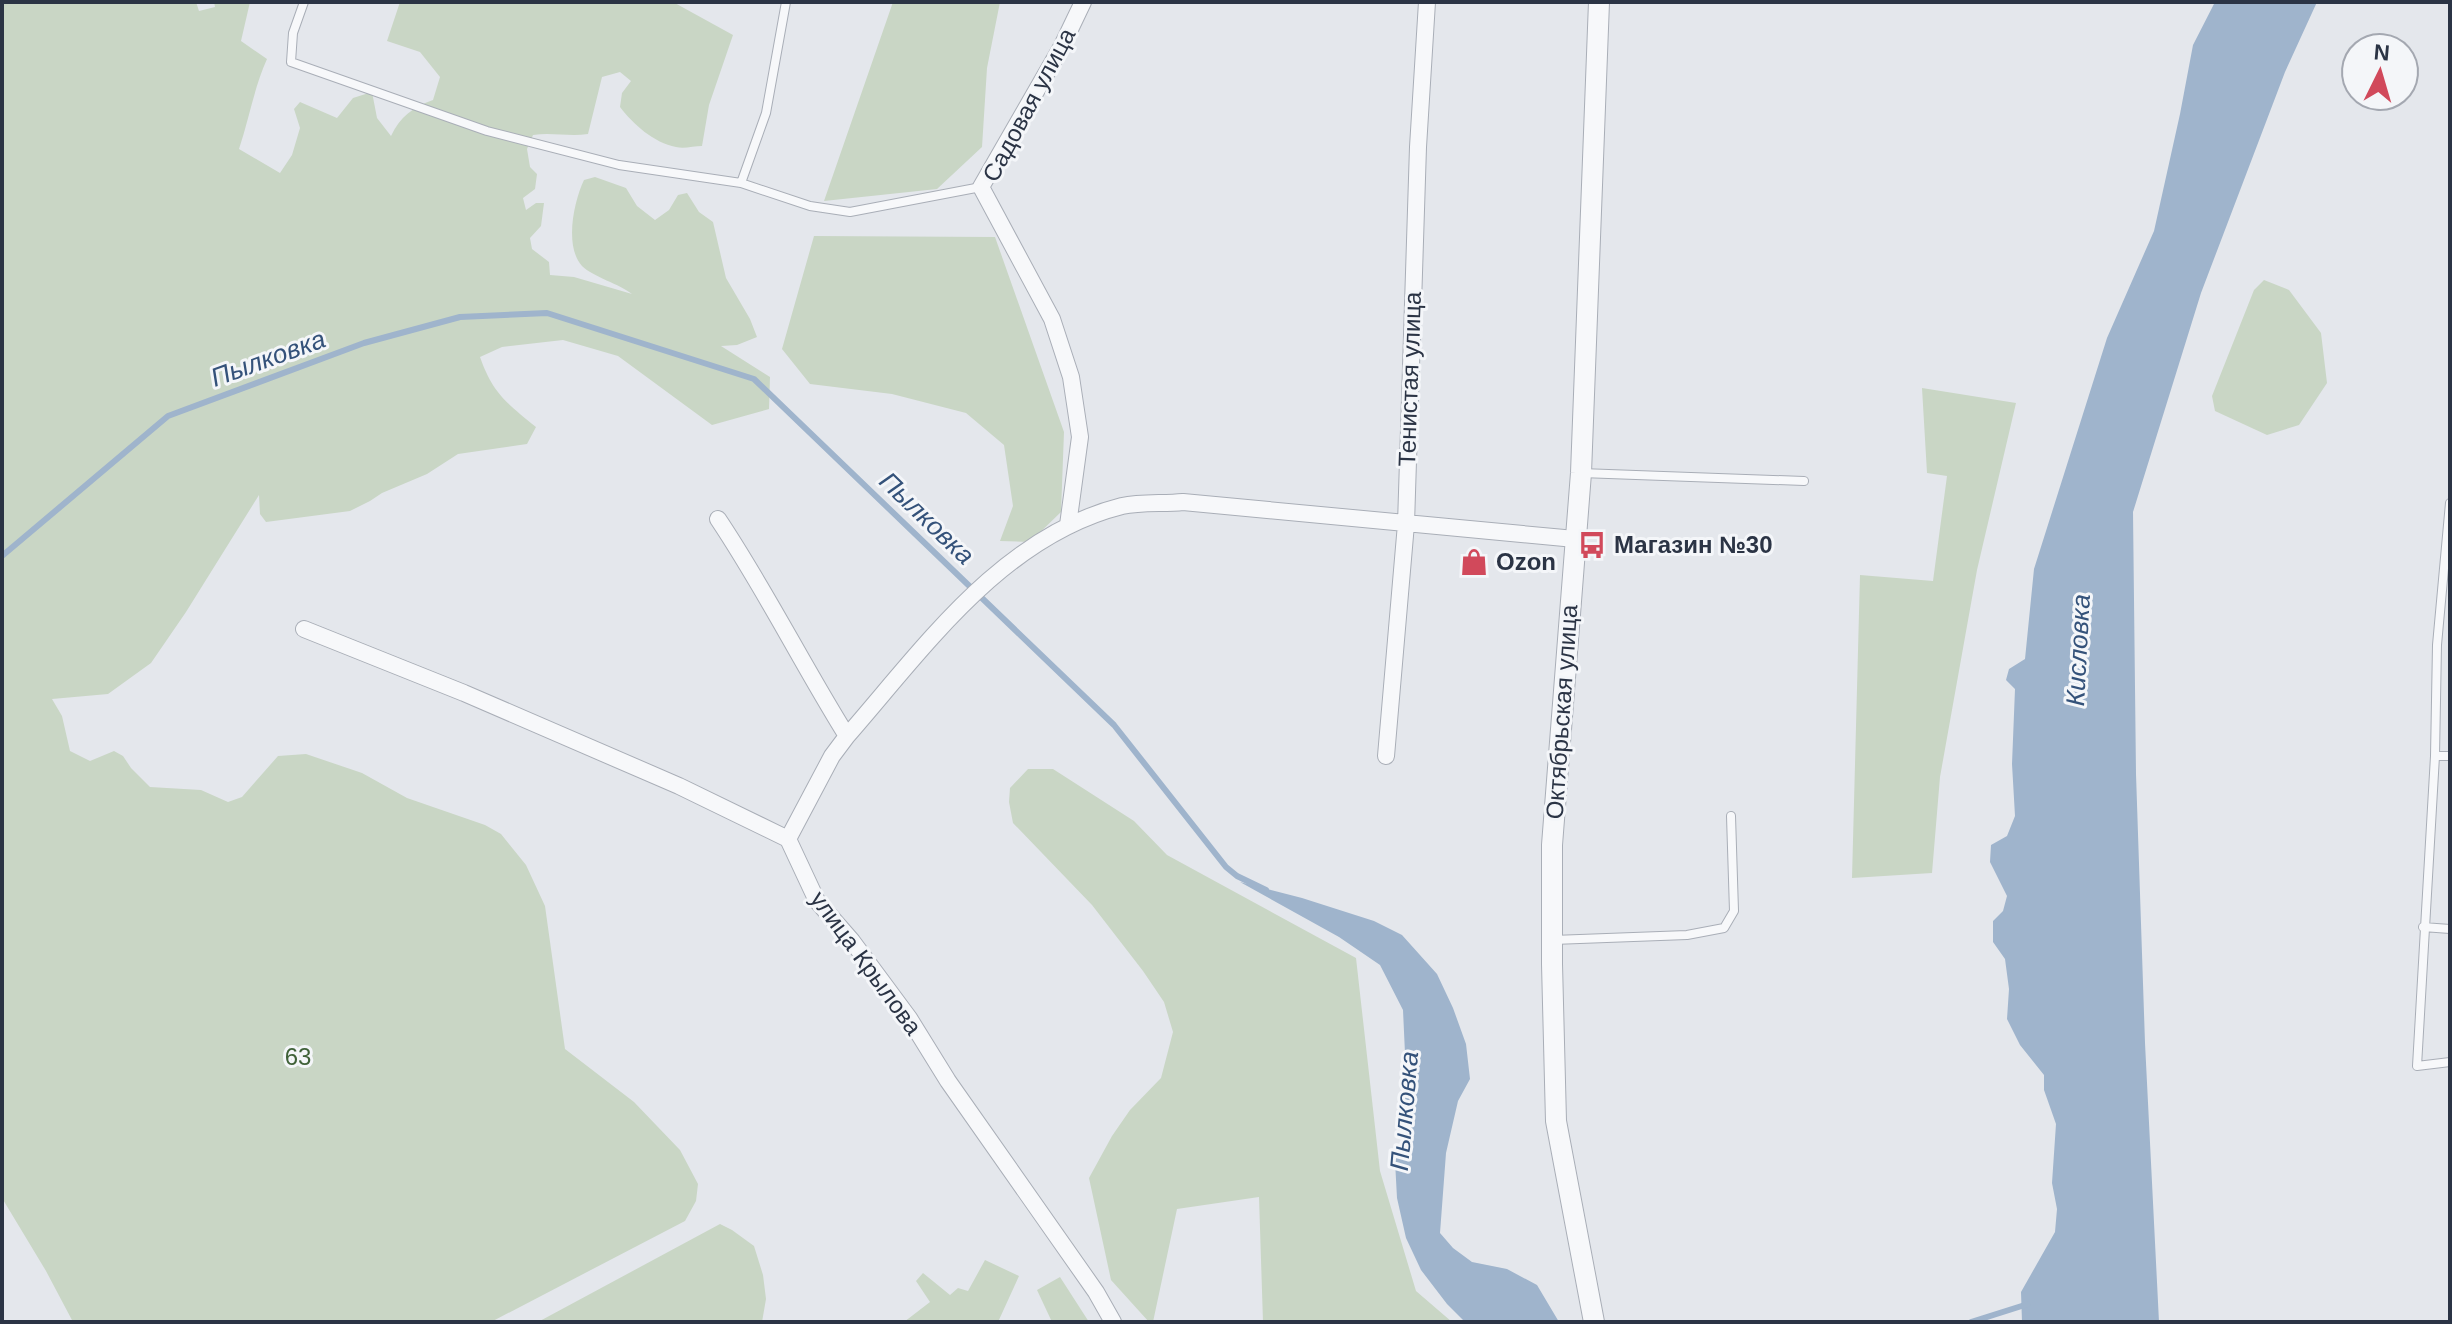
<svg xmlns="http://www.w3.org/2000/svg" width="2452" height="1324" viewBox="0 0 2452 1324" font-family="Helvetica,sans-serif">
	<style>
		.green { fill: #c9d6c5 }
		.water { fill: #9fb4cc }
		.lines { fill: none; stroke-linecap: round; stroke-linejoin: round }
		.stream { stroke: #9fb4cc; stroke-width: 6 }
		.service-casing { stroke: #a9aeb7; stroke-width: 10 }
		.minor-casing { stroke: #a9aeb7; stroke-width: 18 }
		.tertiary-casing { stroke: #a9aeb7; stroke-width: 22 }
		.service { stroke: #f7f8fa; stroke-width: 8 }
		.minor { stroke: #f7f8fa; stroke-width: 16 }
		.tertiary { stroke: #f7f8fa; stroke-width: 20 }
		.labels { text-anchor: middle; stroke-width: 6; stroke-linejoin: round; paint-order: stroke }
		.street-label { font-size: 24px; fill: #2b3445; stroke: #f4f6f9 }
		.poi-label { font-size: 24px; font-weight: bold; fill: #2b3445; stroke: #f4f6f9; text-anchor: start }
		.park-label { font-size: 24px; fill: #3f6138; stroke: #f4f6f9 }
		.water-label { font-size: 26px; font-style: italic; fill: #34527a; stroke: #f4f6f9 }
	</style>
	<rect width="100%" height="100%" fill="#e4e7ec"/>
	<path class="green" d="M 2,2 L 196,2 L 199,11 L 215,7 L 214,2 L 250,2 L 241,41 L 267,59 C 254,88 249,119 239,149 L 280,173 L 292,155 L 300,128 L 294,109 L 300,102 L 337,118 L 353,98 L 372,92 L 377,118 L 391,136 C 400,117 413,107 433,100 L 440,77 L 420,52 L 387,41 L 400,2 L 673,2 L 733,35 L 709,105 L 702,146 C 694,146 684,149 676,147 C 654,143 633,124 620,107 L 622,93 L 631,81 L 620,72 L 602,77 L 588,134 C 569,137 552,132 533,135 L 527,149 L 530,167 L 537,174 L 535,189 L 523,198 L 526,210 L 536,203 L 544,203 L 541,226 L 530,238 L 532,249 L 549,262 L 550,275 L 574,277 L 632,294 C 620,284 593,277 582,266 C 564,246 574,201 584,180 L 595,177 L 626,188 L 637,206 L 655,220 L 669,210 L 678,195 L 687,193 L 699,212 L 713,222 L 726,278 L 750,319 L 757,337 L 737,345 L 721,346 L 770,377 L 769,409 L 712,425 L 618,356 L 563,340 L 502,347 L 480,357 C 493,394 507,403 536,427 L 527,444 L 458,454 L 427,474 L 382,493 L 370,501 L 350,511 L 266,522 L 260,514 L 259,495 L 186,612 L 151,663 L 108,694 L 52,699 L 62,716 L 70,751 L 90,761 L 114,751 L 123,756 L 131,768 L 150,787 L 201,790 L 228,802 L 242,797 L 278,756 L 306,754 L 362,773 L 407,798 L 485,825 L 501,834 L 526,865 L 545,906 L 565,1049 L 634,1102 L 680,1150 L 698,1184 L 696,1201 L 685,1221 L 491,1322 L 73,1322 L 46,1271 L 2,1198 Z
		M 893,2 L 1000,2 L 987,68 L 982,147 L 937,189 L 824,201 Z
		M 814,236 L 995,237 L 1064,432 L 1061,512 L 1030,542 L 1000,541 L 1013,506 L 1004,445 L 966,413 L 892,394 L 810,384 L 782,349 Z
		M 2264,280 L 2289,290 L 2321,333 L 2327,383 L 2299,425 L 2267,435 L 2215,411 L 2212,396 L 2254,290 Z
		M 1922,388 L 2016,403 L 1977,570 L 1940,777 L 1932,873 L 1852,878 L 1860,575 L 1933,581 L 1947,476 L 1927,473 Z
		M 1028,769 L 1053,769 L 1134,821 L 1167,855 L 1356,958 L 1380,1171 L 1416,1291 L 1452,1322 L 1263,1322 L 1259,1197 L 1177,1209 L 1153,1322 L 1149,1322 L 1111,1280 L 1089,1178 L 1112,1136 L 1130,1110 L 1161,1078 L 1173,1032 L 1164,1002 L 1143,971 L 1092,905 L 1013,823 L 1009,802 L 1010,788 Z
		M 720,1224 L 732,1230 L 754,1246 L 763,1275 L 766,1299 L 762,1322 L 538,1322 Z
		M 985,1260 L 1019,1276 L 998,1322 L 904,1322 L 930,1302 L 916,1281 L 923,1273 L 950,1295 L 958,1288 L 968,1291 Z
		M 1060,1277 L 1089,1322 L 1052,1322 L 1037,1290 Z"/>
	<path class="water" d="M 2215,2 L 2317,2 L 2285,72 L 2201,293 L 2133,512 L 2136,774 L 2145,1043 L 2159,1322 L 2022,1322 L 2021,1292 L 2055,1232 L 2057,1209 L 2052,1183 L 2056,1124 L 2044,1090 L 2044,1075 L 2020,1045 L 2007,1019 L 2009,989 L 2005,959 L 1993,942 L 1993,921 L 2003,911 L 2007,896 L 1990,862 L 1991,845 L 2007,836 L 2015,816 L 2012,764 L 2015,689 L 2006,680 L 2009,669 L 2025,659 L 2034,569 L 2107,338 L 2154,231 L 2180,114 L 2193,45 Z
		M 1240,882 L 1302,898 L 1374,921 L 1402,935 L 1437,974 L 1453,1008 L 1466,1044 L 1470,1079 L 1458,1101 L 1446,1153 L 1440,1233 L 1453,1248 L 1472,1262 L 1507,1269 L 1537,1285 L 1559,1322 L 1465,1322 L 1447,1304 L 1421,1270 L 1406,1238 L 1397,1198 L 1395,1161 L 1404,1131 L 1406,1075 L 1403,1010 L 1380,965 L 1339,937 Z"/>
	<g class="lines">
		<path class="stream" d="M 2,556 L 168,416 L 364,343 L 460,317 L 547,313 L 754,379 L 1114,725 L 1226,867 L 1237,876 L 1266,890
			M 1971,1322 L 2028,1304"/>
		<g class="service-casing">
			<path id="service" d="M 304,2 L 293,33 L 291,62 L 487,131 L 619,165 L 741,183 L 766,113 L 786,2
				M 741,183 L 810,206 L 850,212 L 981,187
				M 1581,473 L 1804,481
				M 2450,503 L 2437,645 L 2435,756 L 2417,1066 L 2450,1062
				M 2435,756 L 2450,756
				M 2423,927 L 2450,929
				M 1553,940 L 1687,935 L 1724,928 L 1734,911 L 1731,816"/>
		</g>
		<g class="minor-casing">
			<path id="minor" d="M 718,519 C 765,589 802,664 847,736
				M 1068,525 L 1080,437 L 1071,377 L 1052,319 L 981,187 L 1062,46 L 1083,2
				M 304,629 L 464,693 L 679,786 L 788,839 L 817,901 L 852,941 L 909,1018 L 948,1081 L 1096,1292 L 1113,1322
				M 1386,756 L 1406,524 L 1418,147 L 1427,2
				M 788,839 L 832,756 L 847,736 C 924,648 1002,536 1122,506 C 1141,502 1164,504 1183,502 L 1575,539"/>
		</g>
		<g class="tertiary-casing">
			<path id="tertiary" d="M 1594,1322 L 1556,1121 L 1552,964 L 1552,845 L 1581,473 L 1599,2"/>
		</g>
		<use href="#service" class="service"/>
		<use href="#minor" class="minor"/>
		<use href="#tertiary" class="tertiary"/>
	</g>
	<defs>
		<g id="bus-bare" transform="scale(2.16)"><path d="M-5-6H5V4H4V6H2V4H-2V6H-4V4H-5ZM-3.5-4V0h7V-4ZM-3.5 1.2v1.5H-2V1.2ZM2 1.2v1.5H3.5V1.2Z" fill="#d1495b" stroke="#f4f6f9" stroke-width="2.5" paint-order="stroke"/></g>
		<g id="shop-bare" transform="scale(2.16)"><path d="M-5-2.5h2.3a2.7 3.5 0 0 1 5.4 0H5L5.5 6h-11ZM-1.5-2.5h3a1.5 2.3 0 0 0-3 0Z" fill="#d1495b" stroke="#f4f6f9" stroke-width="2.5" paint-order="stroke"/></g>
	</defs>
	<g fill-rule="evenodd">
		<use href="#bus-bare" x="1592" y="545"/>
		<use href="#shop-bare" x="1474" y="562"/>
	</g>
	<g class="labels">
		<g class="street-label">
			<text transform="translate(1029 105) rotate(-62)" y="8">Садовая улица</text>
			<text transform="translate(1410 379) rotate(-88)" y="8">Тенистая улица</text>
			<text transform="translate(1562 712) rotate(-86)" y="8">Октябрьская улица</text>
			<text transform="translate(866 963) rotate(54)" y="8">улица Крылова</text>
		</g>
		<g class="poi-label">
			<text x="1614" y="553">Магазин №30</text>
			<text x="1496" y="570">Ozon</text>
		</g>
		<g class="park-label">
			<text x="298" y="1065">63</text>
		</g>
		<g class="water-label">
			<text transform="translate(268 358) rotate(-20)" y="9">Пылковка</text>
			<text transform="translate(927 518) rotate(44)" y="9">Пылковка</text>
			<text transform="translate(2078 650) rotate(-87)" y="9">Кисловка</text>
			<text transform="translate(1404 1111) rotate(-85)" y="9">Пылковка</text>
		</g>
	</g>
	<rect width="2452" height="1324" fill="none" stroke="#2b3445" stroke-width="8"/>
	<g transform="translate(2380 72) rotate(5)"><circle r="38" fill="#f4f6f9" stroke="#a4a8b1" stroke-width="2"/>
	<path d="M0-6L14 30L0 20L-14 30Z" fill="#d1495b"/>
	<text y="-12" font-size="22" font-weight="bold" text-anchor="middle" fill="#2b3445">N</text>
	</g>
</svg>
